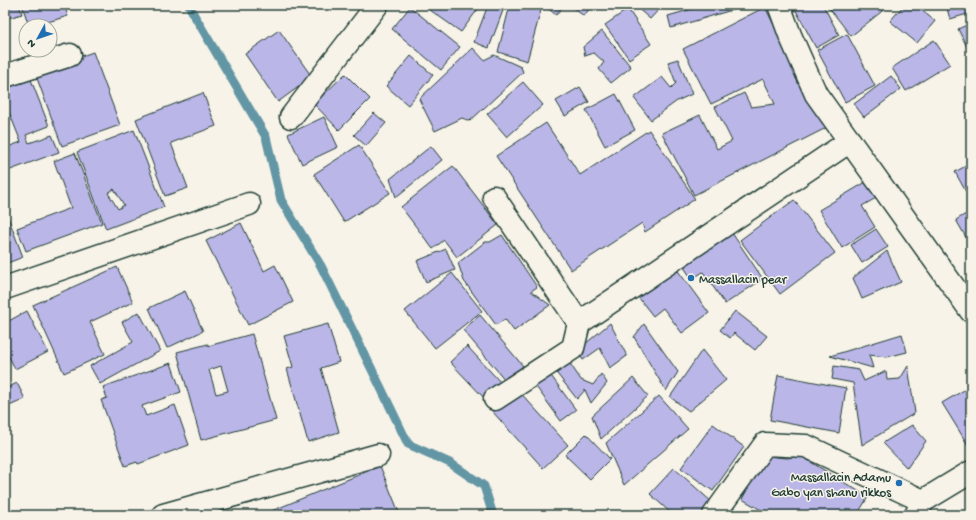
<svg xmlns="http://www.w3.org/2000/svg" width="976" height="520" viewBox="0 0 976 520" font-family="'Gochi Hand',sans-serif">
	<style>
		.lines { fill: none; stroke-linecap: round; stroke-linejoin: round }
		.stream { stroke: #6396a5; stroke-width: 9 }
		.building { fill: #bbb6e8; stroke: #1f3d34; fill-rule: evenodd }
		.minor-casing { stroke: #1f3d34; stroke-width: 25 }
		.minor { stroke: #f7f3e8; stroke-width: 22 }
		.poi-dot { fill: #1f6fb2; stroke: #f7f3e8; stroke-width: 1.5 }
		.labels { text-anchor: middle; stroke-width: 3; stroke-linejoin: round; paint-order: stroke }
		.poi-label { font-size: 13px; fill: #1f3d34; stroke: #f7f3e8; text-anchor: start }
	</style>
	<rect width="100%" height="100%" fill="#f7f3e8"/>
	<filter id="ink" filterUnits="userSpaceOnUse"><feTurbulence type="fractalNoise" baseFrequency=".025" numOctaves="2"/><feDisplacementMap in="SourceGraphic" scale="8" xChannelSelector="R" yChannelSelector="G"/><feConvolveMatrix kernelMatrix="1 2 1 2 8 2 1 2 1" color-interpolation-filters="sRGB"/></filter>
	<g filter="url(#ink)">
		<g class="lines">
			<path class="stream" d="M 189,5 L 194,15 L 266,137 L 281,200 L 321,266 L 381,388 L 408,444 L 450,463 L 484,486 L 493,515"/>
		</g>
		<path class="building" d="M 5,5 L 19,5 L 22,14 L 5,19 Z
			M 22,5 L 64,5 L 68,16 L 34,26 L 29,26 Z
			M 423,5 L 481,5 L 461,32 Z
			M 488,5 L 505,5 L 489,48 L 474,42 Z
			M 510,5 L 521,5 L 541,10 L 527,61 L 498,52 Z
			M 546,5 L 564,5 L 556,15 L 545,6 Z
			M 569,5 L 592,5 L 584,16 Z
			M 634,5 L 663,5 L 650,19 Z
			M 706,5 L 749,5 L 671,28 L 668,16 Z
			M 793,5 L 823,5 L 839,35 L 816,48 Z
			M 827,5 L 884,5 L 886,8 L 851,36 Z
			M 904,5 L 915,5 L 935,21 L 917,43 L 890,21 Z
			M 946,5 L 971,5 L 971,13 L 950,19 Z
			M 410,7 L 460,47 L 441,70 L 392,29 Z
			M 765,7 L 826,128 L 694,195 L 662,133 L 700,115 L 717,149 L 732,141 L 715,107 L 744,93 L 751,107 L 775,104 L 763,79 L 711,104 L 683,49 Z
			M 628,9 L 651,44 L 629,59 L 605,25 Z
			M 971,23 L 971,55 L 958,29 Z
			M 279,30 L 312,77 L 278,102 L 245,54 Z
			M 602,31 L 631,67 L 611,83 L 599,69 L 604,62 L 594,53 L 585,56 L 583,47 Z
			M 847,34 L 875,86 L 845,102 L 817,50 Z
			M 934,40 L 950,64 L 906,91 L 892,68 Z
			M 473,48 L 484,60 L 494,55 L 521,67 L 523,72 L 470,121 L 462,118 L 435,131 L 419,99 Z
			M 93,52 L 120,125 L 62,146 L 35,73 Z
			M 411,56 L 433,75 L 408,105 L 386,86 Z
			M 678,59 L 692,94 L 677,101 L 651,120 L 634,98 L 662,77 L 671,88 L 676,83 L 668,62 Z
			M 28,72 L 49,126 L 26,135 L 29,143 L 52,135 L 59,152 L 5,172 L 5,148 L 21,142 L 7,107 L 5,108 L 5,81 Z
			M 345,74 L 370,99 L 339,130 L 314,104 Z
			M 891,76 L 901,89 L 864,117 L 854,104 Z
			M 523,82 L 543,105 L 507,137 L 487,114 Z
			M 580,87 L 589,102 L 565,116 L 556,101 Z
			M 203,93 L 216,126 L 171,143 L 188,188 L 165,196 L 136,119 Z
			M 616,94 L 635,130 L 605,146 L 586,110 Z
			M 374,113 L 386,123 L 366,146 L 354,135 Z
			M 324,117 L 338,147 L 302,164 L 288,134 Z
			M 546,123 L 580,175 L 649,130 L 695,199 L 645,232 L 642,223 L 571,270 L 496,156 Z
			M 134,130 L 164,207 L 106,229 L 77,152 ZM 114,189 L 124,205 L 118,209 L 108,193 Z
			M 359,145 L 390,193 L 344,222 L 314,174 Z
			M 431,146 L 442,160 L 396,197 L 390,179 Z
			M 75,153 L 102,223 L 26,251 L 17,228 L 71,208 L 54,161 Z
			M 971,163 L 971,198 L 970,199 L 955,172 Z
			M 453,166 L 498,225 L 457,257 L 444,240 L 433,249 L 401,207 Z
			M 866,182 L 876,198 L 862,206 L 875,227 L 842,248 L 819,210 Z
			M 794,200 L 835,253 L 780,294 L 740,240 Z
			M 5,209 L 23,257 L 5,264 Z
			M 971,211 L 971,246 L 956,220 Z
			M 241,223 L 264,271 L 275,265 L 293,302 L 248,325 L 206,241 Z
			M 876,229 L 888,247 L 862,263 L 851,245 Z
			M 730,230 L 763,279 L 725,304 L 703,272 L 692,279 L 681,263 Z
			M 502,235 L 537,287 L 531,291 L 550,305 L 514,331 L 505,319 L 496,325 L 464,281 L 458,263 L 485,242 L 490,242 Z
			M 446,249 L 455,270 L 426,282 L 417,261 Z
			M 887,251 L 901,282 L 862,299 L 853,278 Z
			M 673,264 L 709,313 L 682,333 L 663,308 L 653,316 L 635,293 Z
			M 117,267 L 133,302 L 90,322 L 105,354 L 64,373 L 33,305 Z
			M 452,273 L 482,311 L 435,348 L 405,311 Z
			M 185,291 L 203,331 L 167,348 L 149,308 Z
			M 27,311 L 48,352 L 15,369 L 5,349 L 5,323 Z
			M 735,311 L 767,336 L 755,350 L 734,333 L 730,338 L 720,330 Z
			M 139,312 L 160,351 L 100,384 L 90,366 L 133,342 L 122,322 Z
			M 480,315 L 523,366 L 506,381 L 463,330 Z
			M 610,323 L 627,356 L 610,368 L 600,348 L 583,360 L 577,351 Z
			M 328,324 L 339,362 L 321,368 L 339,432 L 308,442 L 287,369 L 293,367 L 284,336 Z
			M 644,324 L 678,372 L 666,391 L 634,337 Z
			M 252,334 L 276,420 L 201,440 L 177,352 L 208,344 L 208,346 ZM 221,366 L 228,391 L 216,394 L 209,370 Z
			M 902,334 L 907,352 L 887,357 L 869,355 L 873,368 L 830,356 Z
			M 467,346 L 502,384 L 486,400 L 450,362 Z
			M 702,350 L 726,380 L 689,411 L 670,397 Z
			M 569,362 L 581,380 L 593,385 L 601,374 L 607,383 L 591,403 L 585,390 L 577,399 L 554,370 Z
			M 171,363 L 181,392 L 142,406 L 146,416 L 175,405 L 189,445 L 138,464 L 137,462 L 125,466 L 101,400 L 107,398 L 103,387 Z
			M 834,366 L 859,370 L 864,381 L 886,371 L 887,380 L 900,379 L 908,366 L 915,413 L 862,445 L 853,383 L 832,379 Z
			M 549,373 L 576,410 L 561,421 L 534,384 Z
			M 778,375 L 846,388 L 839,433 L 770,420 Z
			M 633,378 L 648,396 L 601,439 L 592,416 Z
			M 17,383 L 25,399 L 5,408 L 5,389 Z
			M 971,386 L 971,450 L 942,403 Z
			M 517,389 L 568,445 L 543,468 L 492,411 Z
			M 659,396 L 688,429 L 624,485 L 606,443 Z
			M 713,424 L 744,447 L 713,491 L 681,468 Z
			M 912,425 L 926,441 L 907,468 L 883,443 Z
			M 586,434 L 610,459 L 590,479 L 565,455 Z
			M 766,456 L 787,458 L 801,456 L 868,497 L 857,515 L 770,515 L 742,499 Z
			M 380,466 L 400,515 L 262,515 Z
			M 674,468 L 714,504 L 703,515 L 673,515 L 650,494 Z
			M 724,506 L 740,515 L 719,515 Z"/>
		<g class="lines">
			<g class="minor-casing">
				<path id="minor" d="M 779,5 L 790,35 L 816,94 L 971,311
					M 5,76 L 70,55
					M 291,117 L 377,5
					M 494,197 L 579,323 L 850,141
					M 5,288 L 249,204
					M 495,399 L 573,348 L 579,323
					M 163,515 L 378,455
					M 714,515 L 765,444 L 806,446 L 923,501
					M 916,515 L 923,501 L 971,472"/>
			</g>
			<use href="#minor" class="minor"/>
		</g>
	</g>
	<g class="poi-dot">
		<circle cx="691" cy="278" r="4"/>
		<circle cx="899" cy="483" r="4"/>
	</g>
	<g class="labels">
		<g class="poi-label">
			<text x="699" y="283">Massallacin pear</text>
			<text x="891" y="481" text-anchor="end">Massallacin Adamu<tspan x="891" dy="15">Gabo yan shanu rikkos</tspan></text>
		</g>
	</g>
	<rect width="976" height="520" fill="none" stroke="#f7f3e8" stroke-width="20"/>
	<rect x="10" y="10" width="956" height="500" fill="none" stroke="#1f3d34" stroke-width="1.5" filter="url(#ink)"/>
	<g transform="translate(38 38) rotate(230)"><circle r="19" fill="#f7f3e8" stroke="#a1aaa0"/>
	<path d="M0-3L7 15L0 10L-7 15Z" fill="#1f6fb2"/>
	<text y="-6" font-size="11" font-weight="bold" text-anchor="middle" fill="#1f3d34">N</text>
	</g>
</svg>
